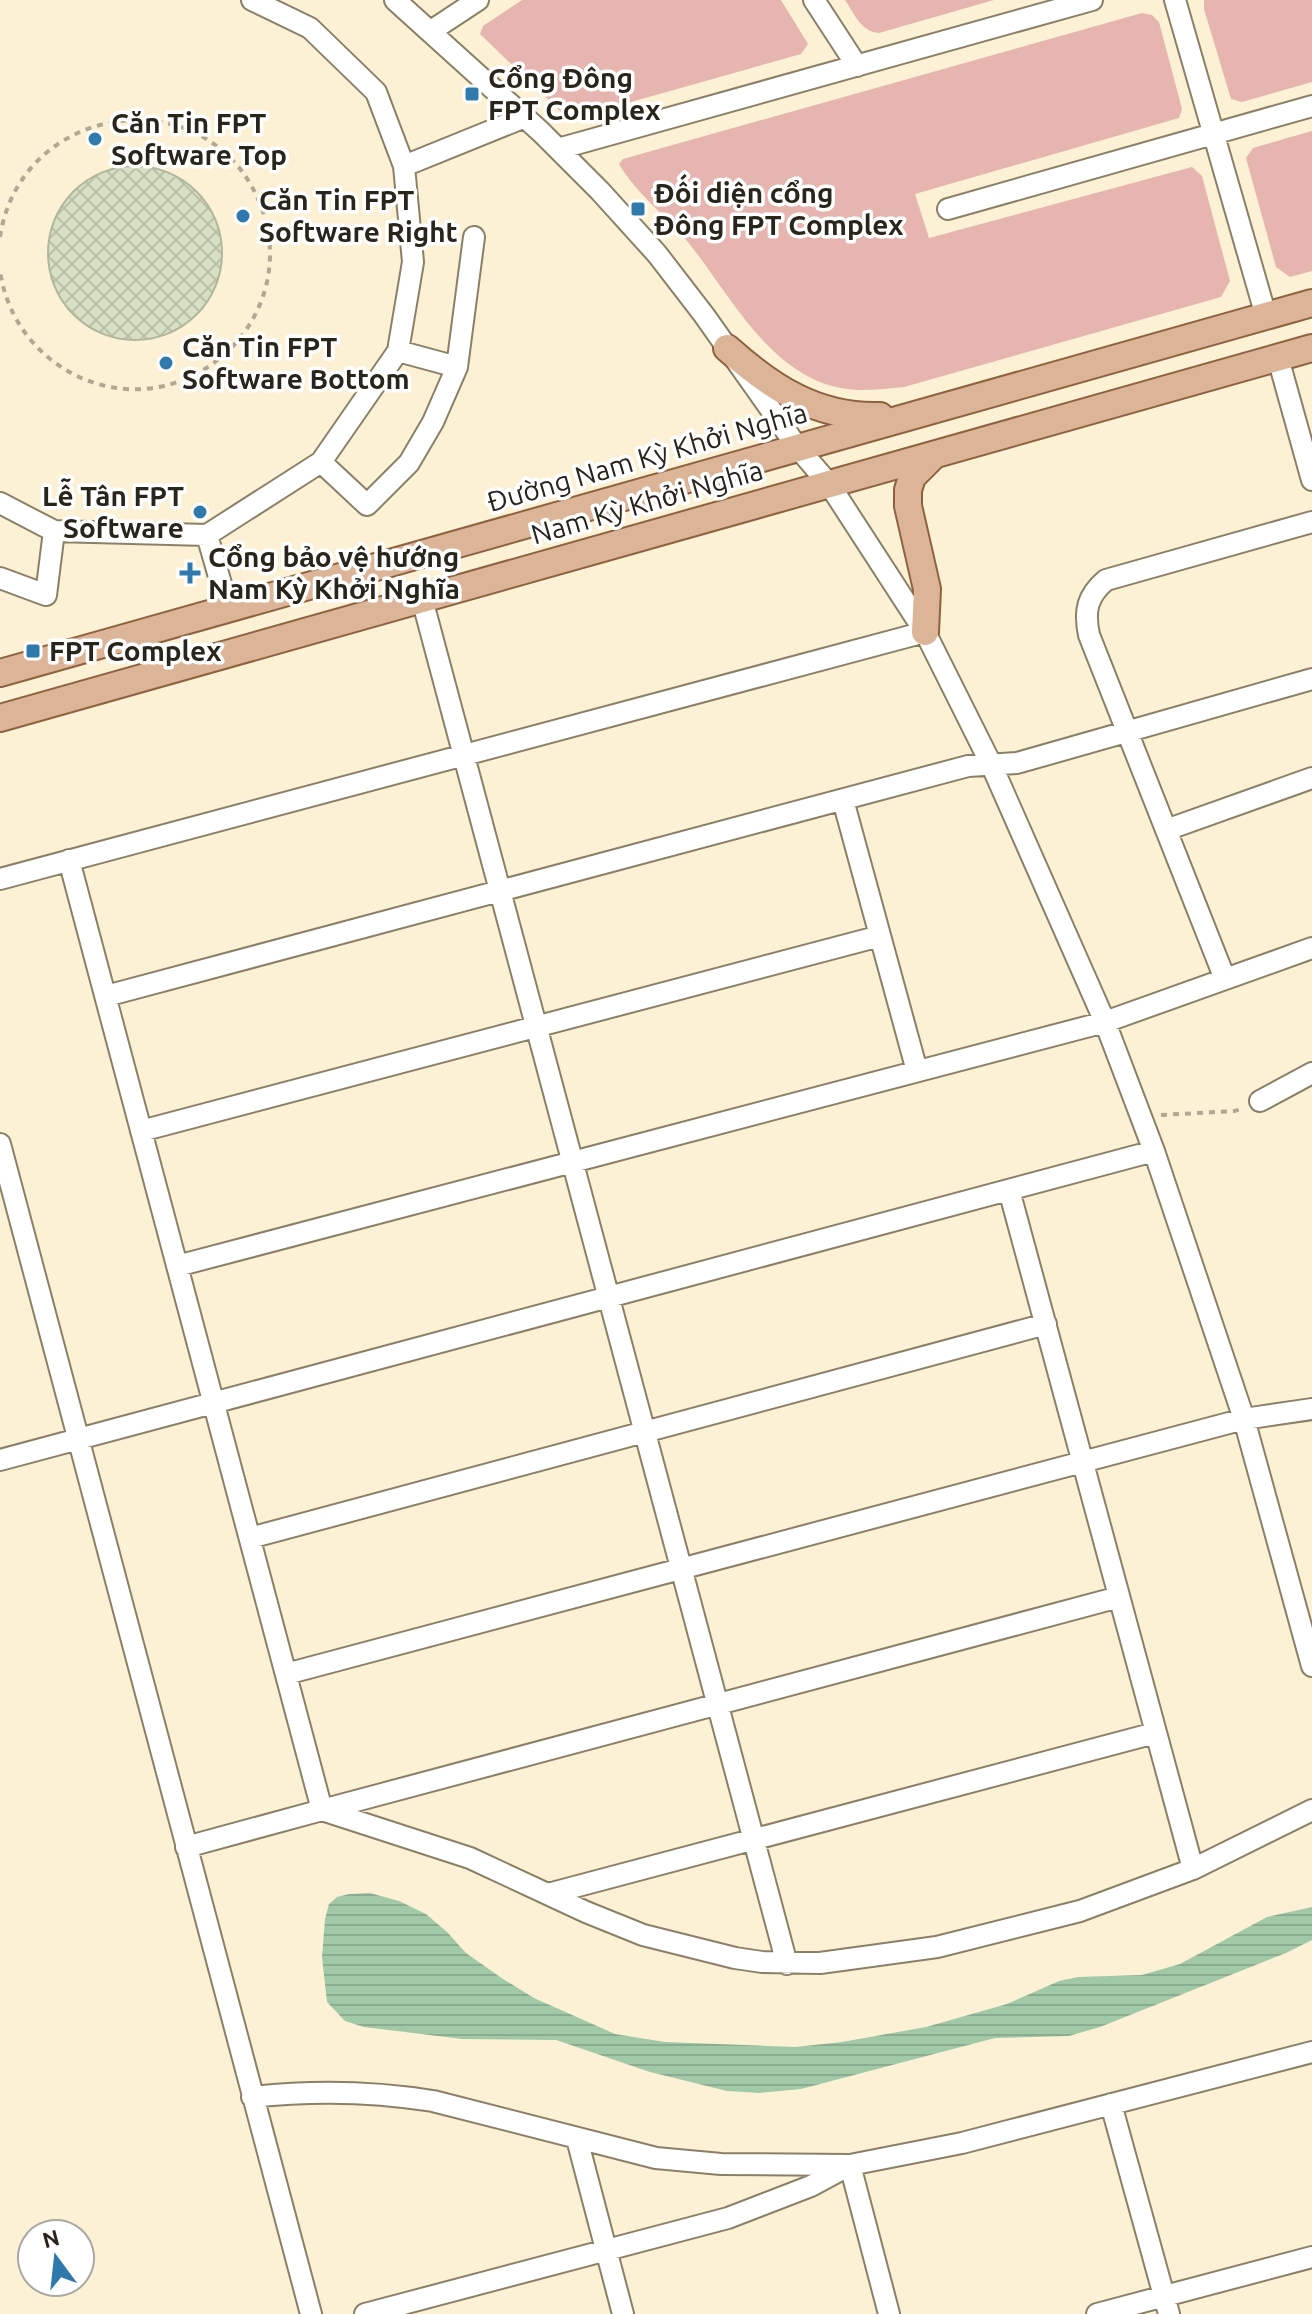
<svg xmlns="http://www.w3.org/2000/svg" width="1312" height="2314" viewBox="0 0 1312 2314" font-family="Ubuntu,sans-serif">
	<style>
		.green { fill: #e6b5af }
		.water { fill: url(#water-rules) }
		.building { fill: url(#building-cross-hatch); stroke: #b0b79c; stroke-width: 2 }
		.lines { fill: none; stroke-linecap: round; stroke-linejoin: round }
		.minor-casing { stroke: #8a8067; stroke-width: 24 }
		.major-casing { stroke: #8e623f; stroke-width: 30 }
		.path { stroke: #b0a892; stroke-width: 4; stroke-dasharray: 6 6; stroke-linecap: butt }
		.minor { stroke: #fff; stroke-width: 20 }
		.major { stroke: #dcb598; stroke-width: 26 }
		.poi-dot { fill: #2f79ac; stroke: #fff; stroke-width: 3 }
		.labels { text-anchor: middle; stroke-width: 7; stroke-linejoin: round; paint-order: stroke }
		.poi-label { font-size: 28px; font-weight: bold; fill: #29251b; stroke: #fff; text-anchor: start }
		.street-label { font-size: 28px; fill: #29251b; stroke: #fff }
	</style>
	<defs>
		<pattern id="water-rules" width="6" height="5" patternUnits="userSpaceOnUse" patternTransform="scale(2)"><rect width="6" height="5" fill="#a1c9a8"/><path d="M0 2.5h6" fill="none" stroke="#8bac90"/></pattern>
		<pattern id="building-cross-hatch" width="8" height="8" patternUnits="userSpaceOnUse" patternTransform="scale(2)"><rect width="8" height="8" fill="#d8e0c4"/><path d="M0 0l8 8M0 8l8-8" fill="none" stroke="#b9c0a8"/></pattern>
	</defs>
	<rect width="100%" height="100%" fill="#fcf1d5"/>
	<path class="green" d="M 522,0 L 781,0 L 808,44 L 801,54 L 585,115 L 571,116 L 562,113 L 480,34 L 483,26 Z
		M 845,0 L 994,0 L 879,33 C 861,32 854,13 845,0 Z
		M 1204,0 L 1312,0 L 1312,82 L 1242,102 L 1231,99 L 1204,9 Z
		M 1142,13 L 1152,15 L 1159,22 L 1182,109 L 1179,118 L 915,194 L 929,238 L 1192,167 L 1202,176 L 1230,281 L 1221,297 L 904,387 C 880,389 855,393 832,386 C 765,367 729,293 688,242 C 667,217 635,192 619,164 L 623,159 Z
		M 1312,131 L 1312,271 L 1290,277 L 1276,267 L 1246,158 L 1253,148 Z"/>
	<path class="water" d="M 370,1893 L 399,1901 L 426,1914 L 447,1932 L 466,1953 L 503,1979 L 534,1998 L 615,2034 L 665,2042 L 795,2047 L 842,2042 L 926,2027 L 1007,2004 L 1059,1981 L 1078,1977 L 1142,1975 L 1180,1964 L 1267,1917 L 1312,1907 L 1312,1940 L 1286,1953 L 1100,2027 L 1069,2036 L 995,2038 L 801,2089 L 760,2093 L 727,2091 L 650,2072 L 556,2040 L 462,2039 L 364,2027 L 345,2021 L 327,2002 L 322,1957 L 325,1919 L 329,1904 L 337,1897 L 349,1894 Z"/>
	<path class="building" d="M48 253a87 87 0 1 1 174 0a87 87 0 1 1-174 0Z"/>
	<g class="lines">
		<g class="minor-casing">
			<path id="minor" d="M 252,0 L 310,28 L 376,92 L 404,166
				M 395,0 L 541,132 L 600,191 L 657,254 L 704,315 L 798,448 L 829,484 L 925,632 L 991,764 L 1105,1022 L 1154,1151 L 1244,1419 L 1312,1666
				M 814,0 L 857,66
				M 1175,0 L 1266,316
				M 431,31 L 478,0
				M 558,149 L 1092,0
				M 948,209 L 1312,106
				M 398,351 L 457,367 L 474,237
				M 1278,358 L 1312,480
				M 321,462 L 367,505 L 409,463 L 433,422 L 457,367
				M 0,503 L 54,531 L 207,535 L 321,462 L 398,351 L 413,262 L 404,166 L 525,117
				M 207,535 L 228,608
				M 0,578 L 46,595 L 54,531
				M 422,599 L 787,1964
				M 843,800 L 917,1071
				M 1166,830 L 1312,778
				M 69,860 L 322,1810 L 1119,1597
				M 0,879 L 925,632
				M 1225,979 L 1089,635 C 1084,611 1087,596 1106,580 L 1312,522
				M 106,996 L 968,766 L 1017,763 L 1312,679
				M 1260,1101 L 1312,1073
				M 141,1131 L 880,936
				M 0,1144 L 311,2314
				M 1009,1190 L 1193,1869
				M 177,1266 L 1105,1022 L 1312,948
				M 0,1460 L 1154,1151
				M 250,1538 L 1046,1324
				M 286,1674 L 1244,1419 L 1312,1409
				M 186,1847 L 322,1810 L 470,1858 L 586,1912 L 643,1935 L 735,1958 L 762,1962 L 820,1963 L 937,1947 L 1080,1911 L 1193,1869 L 1312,1810
				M 548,1894 L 1155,1733
				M 252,2097 C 314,2090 371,2091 433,2101 L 656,2158 L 721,2164 L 850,2165 L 962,2143 L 1312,2052
				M 1111,2104 L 1169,2314
				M 577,2139 L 623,2314
				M 365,2314 L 728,2218 L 811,2186 L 850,2165 L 889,2314
				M 1097,2314 L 1312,2257"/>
		</g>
		<g class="major-casing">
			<path id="major" d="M 727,348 C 772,388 817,418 880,416
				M 925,632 L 927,589 L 908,506 L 908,490 L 912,477 L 934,455
				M 0,673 L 1312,303
				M 0,718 L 1312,348"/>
		</g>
		<path class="path" d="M 0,237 C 20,104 203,75 258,199 C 270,225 273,254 267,282 C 258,322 232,355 196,374 C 112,418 13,362 0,271
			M 1161,1115 L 1235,1111 L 1243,1108"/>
		<use href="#minor" class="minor"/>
		<use href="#major" class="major"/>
	</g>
	<g class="poi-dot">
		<rect x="464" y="86" width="16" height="16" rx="4"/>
		<circle cx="95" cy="139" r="8"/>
		<rect x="630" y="201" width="16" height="16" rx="4"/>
		<circle cx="243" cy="216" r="8"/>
		<circle cx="166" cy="363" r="8"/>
		<circle cx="200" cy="512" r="8"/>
		<path d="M186 561h8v8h8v8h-8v8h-8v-8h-8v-8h8z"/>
		<rect x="25" y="643" width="16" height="16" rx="4"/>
	</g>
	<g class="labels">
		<g class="poi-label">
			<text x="488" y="88">Cổng Đông<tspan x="488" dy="32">FPT Complex</tspan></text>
			<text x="111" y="133">Căn Tin FPT<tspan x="111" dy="32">Software Top</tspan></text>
			<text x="654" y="203">Đối diện cổng<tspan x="654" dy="32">Đông FPT Complex</tspan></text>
			<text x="259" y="210">Căn Tin FPT<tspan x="259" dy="32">Software Right</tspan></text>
			<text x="182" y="357">Căn Tin FPT<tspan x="182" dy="32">Software Bottom</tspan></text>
			<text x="184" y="506" text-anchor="end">Lễ Tân FPT<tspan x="184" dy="32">Software</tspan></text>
			<text x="208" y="567">Cổng bảo vệ hướng<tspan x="208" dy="32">Nam Kỳ Khởi Nghĩa</tspan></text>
			<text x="49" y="661">FPT Complex</text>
		</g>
		<g class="street-label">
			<text transform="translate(647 457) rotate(-16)" y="10">Đường Nam Kỳ Khởi Nghĩa</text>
			<text transform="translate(647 502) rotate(-16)" y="10">Nam Kỳ Khởi Nghĩa</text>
		</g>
	</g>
	<g transform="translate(56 2258) rotate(345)"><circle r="38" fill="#ffffff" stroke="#a9a8a4" stroke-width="2"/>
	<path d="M0-6L14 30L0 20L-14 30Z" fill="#2f79ac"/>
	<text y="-12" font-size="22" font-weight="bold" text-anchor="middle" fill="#29251b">N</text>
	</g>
</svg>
